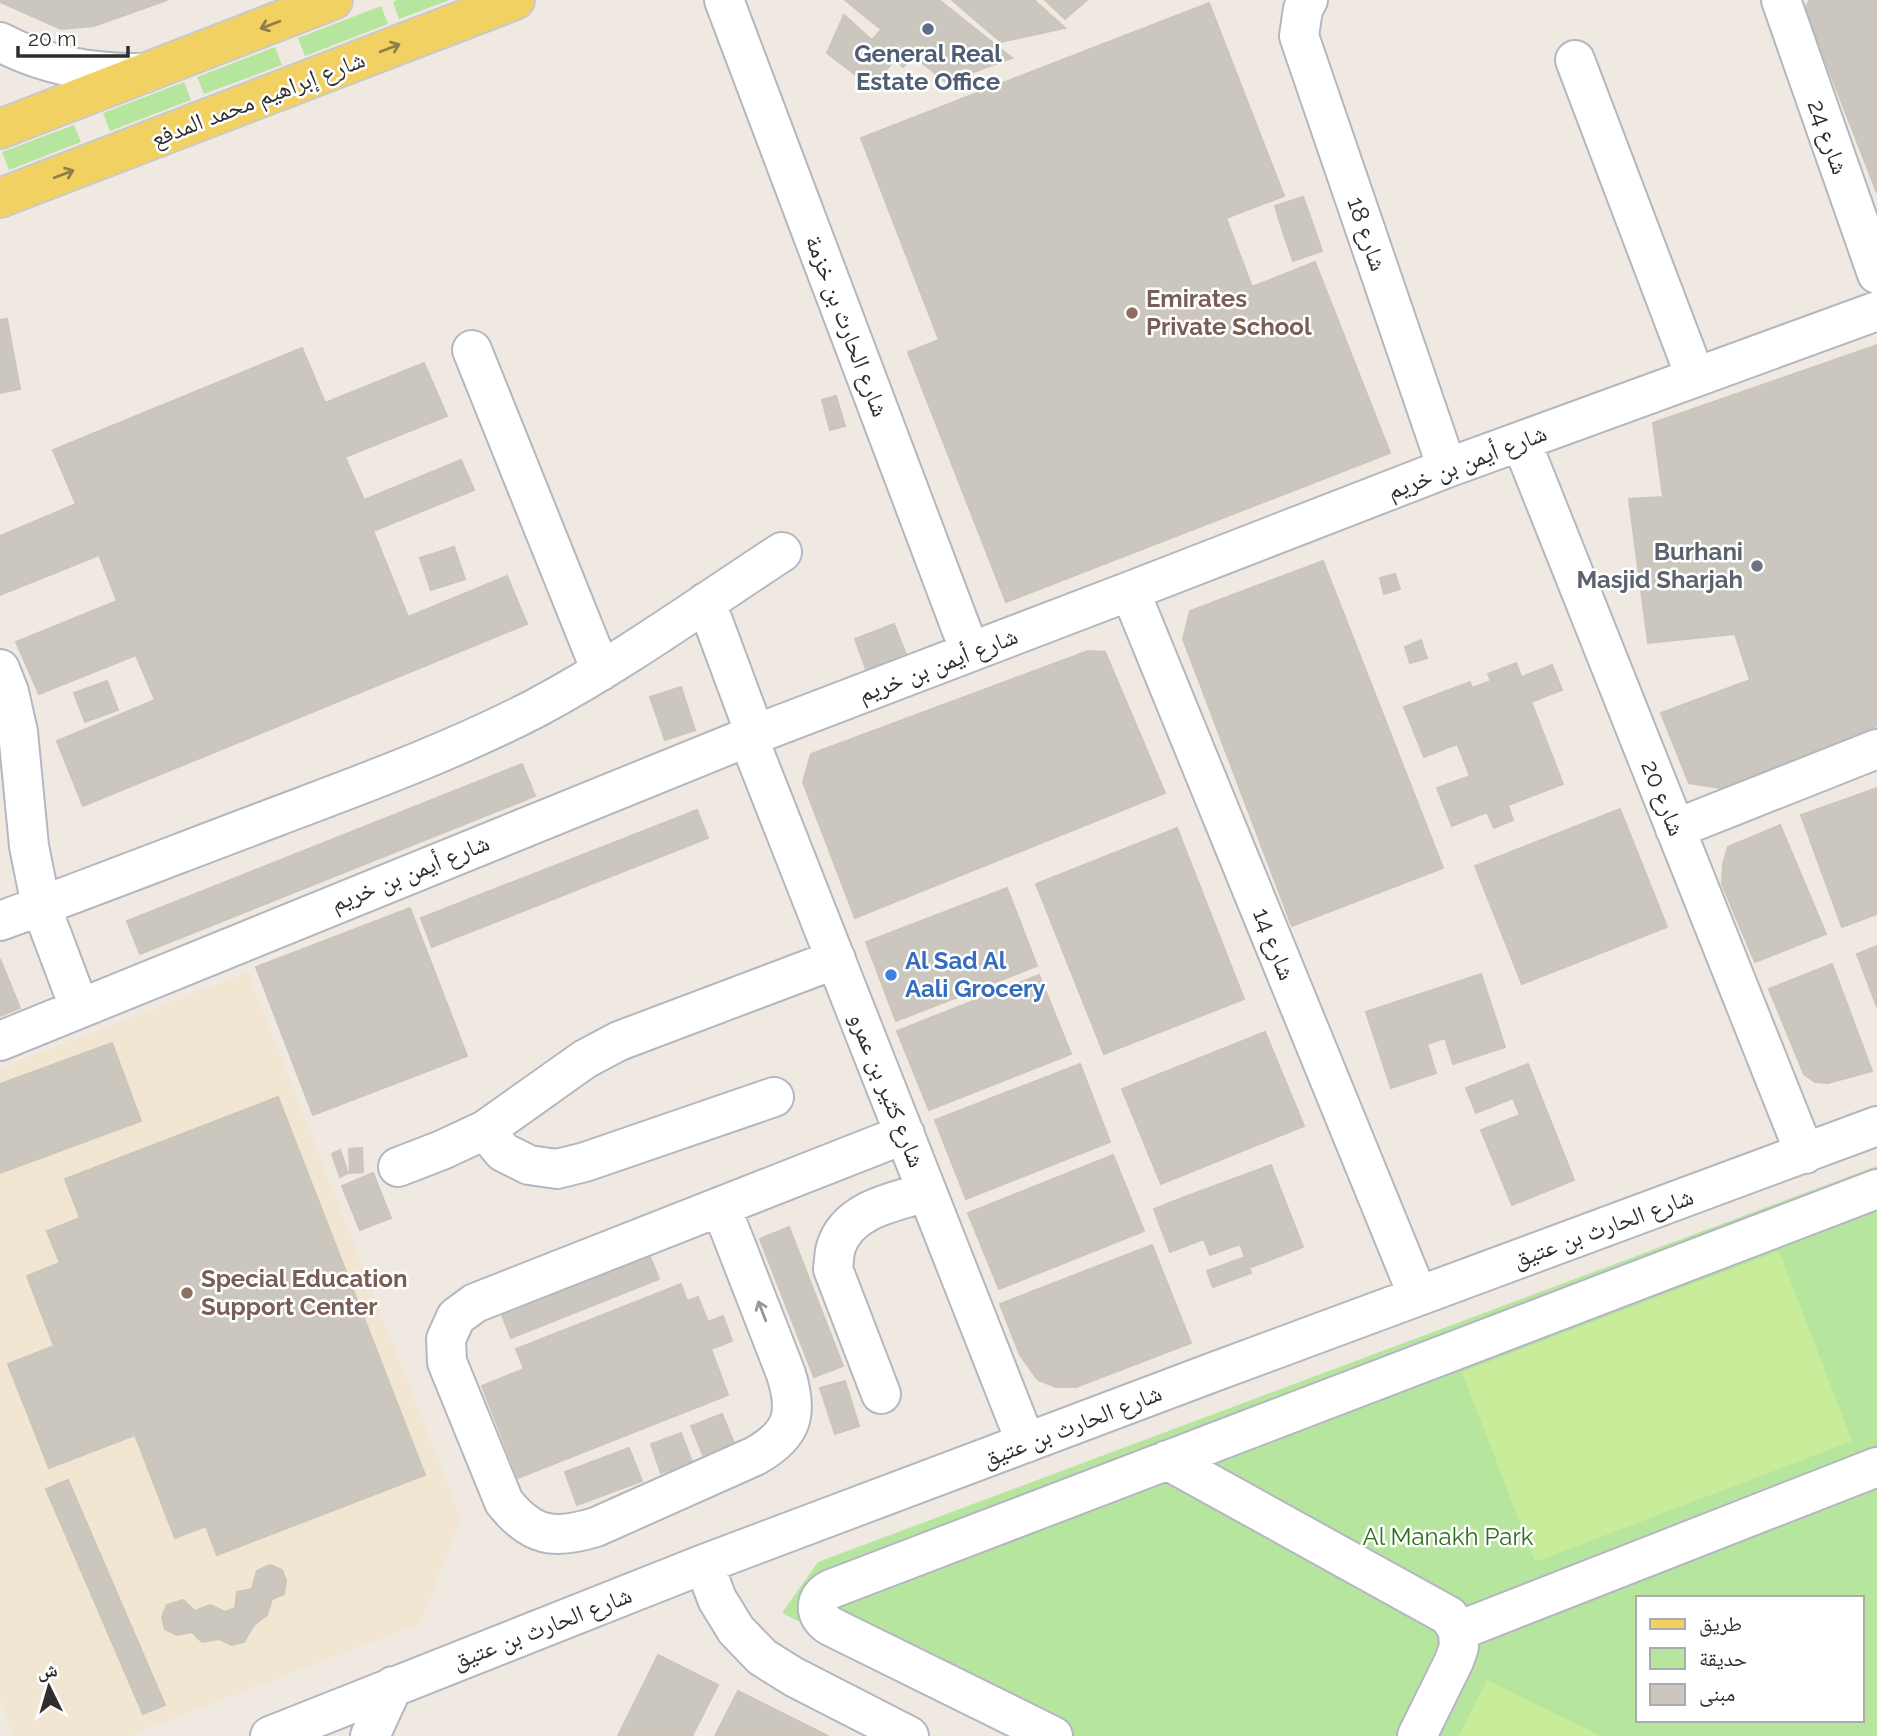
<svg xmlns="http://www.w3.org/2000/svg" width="1877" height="1736" viewBox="0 0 1877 1736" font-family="Raleway,'Noto Naskh Arabic',sans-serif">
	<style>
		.education { fill: #f0e6d1 }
		.green { fill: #b6e59e; fill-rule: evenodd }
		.pitch { fill: #c9ec9a }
		.building { fill: #cbc7bf; stroke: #cbc5ba; stroke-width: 2 }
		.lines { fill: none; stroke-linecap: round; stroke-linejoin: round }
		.minor-casing { stroke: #b4b7c1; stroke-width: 42 }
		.major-casing { stroke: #c9c9c9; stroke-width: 42 }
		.minor { stroke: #fff; stroke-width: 38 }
		.major { stroke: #f2d163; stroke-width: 38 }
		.oneway { stroke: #908048 }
		.oneway2 { stroke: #969696 }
		.service-dot { fill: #5c6f8a; stroke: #fff; stroke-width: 2.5 }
		.education-dot { fill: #8d6e63; stroke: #fff; stroke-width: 2.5 }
		.worship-dot { fill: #6b7280; stroke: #fff; stroke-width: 2.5 }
		.shop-dot { fill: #3f7fe0; stroke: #fff; stroke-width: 2.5 }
		.labels { text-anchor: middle; stroke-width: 5; stroke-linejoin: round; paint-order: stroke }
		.service-label { font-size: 24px; font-weight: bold; fill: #4e5e75; stroke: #fff }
		.street-label { font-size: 24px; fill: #2e2e2e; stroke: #fff }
		.education-label { font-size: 24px; font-weight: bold; fill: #785e54; stroke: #fff; text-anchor: start }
		.worship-label { font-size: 24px; font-weight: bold; fill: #5b616d; stroke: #fff; text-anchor: end }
		.shop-label { font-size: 24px; font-weight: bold; fill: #366cbe; stroke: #fff; text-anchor: start }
		.park-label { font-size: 24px; fill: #2c6e1b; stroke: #fff }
	</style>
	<rect width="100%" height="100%" fill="#efe9e1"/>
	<path class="education" d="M 248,972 L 461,1518 L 421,1623 L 129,1736 L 14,1736 L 0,1701 L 0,1068 Z"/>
	<path class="green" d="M 397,0 L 450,0 L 399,19 L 393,2 Z
		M 381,6 L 388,24 L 305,56 L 298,38 Z
		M 275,47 L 282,65 L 204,94 L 197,77 Z
		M 184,82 L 191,100 L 110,131 L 103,113 Z
		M 74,125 L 81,142 L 9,170 L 2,152 Z
		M 1877,1166 L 1877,1736 L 1029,1736 L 782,1613 L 818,1562 ZM 1637,1598 L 1861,1598 L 1861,1720 L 1637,1720 Z"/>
	<path class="pitch" d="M 1779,1251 L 1852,1441 L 1535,1562 L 1462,1372 Z
		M 1487,1680 L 1601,1736 L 1459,1736 Z"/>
	<path class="building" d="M 0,0 L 167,0 L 94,26 L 61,29 L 0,2 Z
		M 845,0 L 939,0 L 1012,58 L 946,82 Z
		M 952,0 L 1034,0 L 1065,28 L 1001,42 Z
		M 1045,0 L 1087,0 L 1065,19 Z
		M 1810,0 L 1877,0 L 1877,193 L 1805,8 Z
		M 1209,3 L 1284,196 L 1226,218 L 1252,287 L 1315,262 L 1390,453 L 1006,602 L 908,352 L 939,340 L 861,138 Z
		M 844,15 L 894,60 L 873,88 L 827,53 Z
		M 881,30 L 911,59 L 903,67 L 873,39 Z
		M 1303,197 L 1312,222 L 1283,232 L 1275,206 Z
		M 1312,222 L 1322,251 L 1293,261 L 1283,232 Z
		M 7,319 L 20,389 L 0,393 L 0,320 Z
		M 1877,345 L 1877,726 L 1720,788 L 1689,783 L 1661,713 L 1750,680 L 1735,634 L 1648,643 L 1629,499 L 1663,497 L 1653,423 Z
		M 302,348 L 325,403 L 424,363 L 447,416 L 345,457 L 364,500 L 461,460 L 474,490 L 373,531 L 408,617 L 507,576 L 527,624 L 83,806 L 57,741 L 155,700 L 136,655 L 39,694 L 16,642 L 117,601 L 99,555 L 0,595 L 0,536 L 76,504 L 53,450 Z
		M 836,396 L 845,426 L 830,430 L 822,400 Z
		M 454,547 L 465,579 L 431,590 L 420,558 Z
		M 1323,561 L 1443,868 L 1292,926 L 1183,639 L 1190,611 Z
		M 1395,574 L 1400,589 L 1384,594 L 1380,578 Z
		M 894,624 L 907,657 L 867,672 L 855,639 Z
		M 1421,640 L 1427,658 L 1410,663 L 1405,647 Z
		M 1088,651 L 1105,652 L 1165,793 L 855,918 L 803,782 L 811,754 Z
		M 1516,663 L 1563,784 L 1508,805 L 1513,820 L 1494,828 L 1487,812 L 1452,826 L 1437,788 L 1470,776 L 1438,694 L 1470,682 L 1472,688 L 1491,681 L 1488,674 Z
		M 1552,665 L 1562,690 L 1531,702 L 1522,677 Z
		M 107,681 L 118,710 L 85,722 L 74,693 Z
		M 681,687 L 695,730 L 665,740 L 650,697 Z
		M 1438,694 L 1457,744 L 1424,757 L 1404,707 Z
		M 522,764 L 535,796 L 140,954 L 127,921 Z
		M 1877,788 L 1877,914 L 1842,927 L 1801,815 Z
		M 1620,809 L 1667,927 L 1522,984 L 1475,866 Z
		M 697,810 L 708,838 L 432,947 L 421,918 Z
		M 1780,825 L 1826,934 L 1755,962 L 1722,884 L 1723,864 L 1728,847 Z
		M 1177,828 L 1244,999 L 1104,1054 L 1036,884 Z
		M 1007,888 L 1037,966 L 896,1021 L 866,942 Z
		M 410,908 L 467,1056 L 313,1115 L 256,967 Z
		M 1877,946 L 1877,1007 L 1857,954 Z
		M 0,959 L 20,1008 L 0,1016 Z
		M 1832,964 L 1872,1071 L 1828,1083 L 1815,1082 L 1804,1074 L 1769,989 Z
		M 1481,974 L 1505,1047 L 1453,1064 L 1445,1038 L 1427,1044 L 1436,1073 L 1391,1088 L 1366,1012 Z
		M 1039,975 L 1071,1054 L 929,1110 L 897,1031 Z
		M 1265,1032 L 1304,1126 L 1161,1184 L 1122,1089 Z
		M 112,1043 L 141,1121 L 0,1173 L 0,1084 Z
		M 1080,1064 L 1110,1142 L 966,1199 L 935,1120 Z
		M 1528,1064 L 1574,1180 L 1512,1205 L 1481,1130 L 1520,1115 L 1513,1098 L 1476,1113 L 1466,1088 Z
		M 278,1097 L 425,1475 L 217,1555 L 206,1526 L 175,1538 L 135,1435 L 49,1468 L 8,1364 L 54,1346 L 27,1276 L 60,1263 L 47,1231 L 80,1218 L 65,1179 Z
		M 362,1148 L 363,1172 L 350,1173 L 349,1149 Z
		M 340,1150 L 348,1173 L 340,1177 L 332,1154 Z
		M 1113,1155 L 1144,1231 L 999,1289 L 968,1213 Z
		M 1271,1165 L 1303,1247 L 1249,1268 L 1240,1244 L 1210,1255 L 1187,1196 Z
		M 373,1173 L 391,1218 L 360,1230 L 342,1186 Z
		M 1187,1196 L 1204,1239 L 1170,1252 L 1154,1209 Z
		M 789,1227 L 843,1366 L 814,1377 L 760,1239 Z
		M 1152,1245 L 1191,1343 L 1076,1387 L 1056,1387 L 1038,1380 L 1020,1355 L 1000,1304 Z
		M 647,1249 L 659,1279 L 511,1338 L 499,1307 Z
		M 1245,1257 L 1251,1273 L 1213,1287 L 1207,1271 Z
		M 681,1284 L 687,1301 L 698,1297 L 708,1322 L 723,1316 L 732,1341 L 711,1349 L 728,1395 L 518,1478 L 482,1386 L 524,1369 L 516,1349 Z
		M 845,1381 L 859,1426 L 835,1434 L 820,1388 Z
		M 722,1414 L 734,1443 L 703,1455 L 691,1426 Z
		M 681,1433 L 692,1462 L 661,1473 L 651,1444 Z
		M 629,1448 L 642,1481 L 577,1505 L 565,1472 Z
		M 68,1480 L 165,1705 L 143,1714 L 46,1489 Z
		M 270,1565 L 282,1570 L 286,1581 L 284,1594 L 272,1599 L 267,1615 L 254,1625 L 244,1642 L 232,1645 L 219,1639 L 202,1642 L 192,1632 L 177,1635 L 165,1629 L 162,1617 L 167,1605 L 183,1600 L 195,1611 L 210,1605 L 225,1612 L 235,1608 L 237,1592 L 252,1589 L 257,1571 Z
		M 658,1655 L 718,1685 L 692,1736 L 618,1736 Z
		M 738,1691 L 828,1736 L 715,1736 Z"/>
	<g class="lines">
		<g class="minor-casing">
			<path id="minor" d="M 724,0 L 970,652
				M 1308,0 L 1303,9 L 1299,36 L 1447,468
				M 1781,0 L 1877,274
				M 0,42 C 46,66 93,74 145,73
				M 1575,60 L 1695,376
				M 472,350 L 601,671
				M 1521,441 L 1805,1154
				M 1130,591 L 1418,1296
				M 706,602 L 755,734
				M 0,669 L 9,692 L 18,732 L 29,846 L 41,906 L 79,1007
				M 748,737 L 1026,1443
				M 1675,829 L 1877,749
				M 0,921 C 93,887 185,851 278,816 C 365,783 453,751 536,708 C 622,662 701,605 782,552
				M 0,1041 L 748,737 L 1130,591 L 1447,468 L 1877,311
				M 485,1130 L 503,1152 L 529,1165 L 557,1169 L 585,1162 L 774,1097
				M 398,1167 L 442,1150 L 485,1130 L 585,1059 L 619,1041 L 836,959
				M 721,1207 L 786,1374 C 799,1415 792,1435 755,1456 L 596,1527 C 554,1540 532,1537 504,1502 L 447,1362 L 446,1339 L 456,1317 L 475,1303 L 905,1134
				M 881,1394 L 833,1269 C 834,1262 834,1254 836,1247 C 848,1209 894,1202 927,1192
				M 1167,1460 L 1449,1616 L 1458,1631 L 1459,1647 L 1454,1661 L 1417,1736
				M 704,1564 L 717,1599 L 736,1630 L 762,1657 L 794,1677 L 909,1736
				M 1458,1631 L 1877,1467
				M 270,1736 L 704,1564 L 1211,1373 L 1877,1126
				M 370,1736 L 393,1686
				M 1053,1736 L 830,1626 C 814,1616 813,1598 831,1589 L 1877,1189"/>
		</g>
		<g class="major-casing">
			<path id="major" d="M 0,129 L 333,0
				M 0,198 L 515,0"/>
		</g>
		<use href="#minor" class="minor"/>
		<use href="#major" class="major"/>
	</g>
	<defs><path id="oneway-shaft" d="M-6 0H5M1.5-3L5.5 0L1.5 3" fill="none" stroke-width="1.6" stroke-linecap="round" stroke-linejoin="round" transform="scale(1.75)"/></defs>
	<g class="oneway">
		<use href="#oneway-shaft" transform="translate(270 25) rotate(159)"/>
		<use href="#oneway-shaft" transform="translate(390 48) rotate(-21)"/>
		<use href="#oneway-shaft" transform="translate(64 174) rotate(-21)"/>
	</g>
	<use class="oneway2" href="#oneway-shaft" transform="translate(762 1311) rotate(-111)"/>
	<circle class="service-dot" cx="928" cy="29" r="7"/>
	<g class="education-dot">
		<circle cx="1132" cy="313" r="7"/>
		<circle cx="187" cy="1293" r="7"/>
	</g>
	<circle class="worship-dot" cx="1757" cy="566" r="7"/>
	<circle class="shop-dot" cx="891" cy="975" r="7"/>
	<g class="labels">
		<g class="service-label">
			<text x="928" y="62">General Real<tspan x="928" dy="28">Estate Office</tspan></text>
		</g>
		<g class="street-label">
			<text transform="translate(258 99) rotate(-21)" y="8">شارع إبراهيم محمد المدفع</text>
			<text transform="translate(1828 137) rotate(70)" y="8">شارع 24</text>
			<text transform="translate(1367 234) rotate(71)" y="8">شارع 18</text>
			<text transform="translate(847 326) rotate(69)" y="8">شارع الحارث بن خزمة</text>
			<text transform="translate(1467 462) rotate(-21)" y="8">شارع أيمن بن خريم</text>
			<text transform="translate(938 665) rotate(-21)" y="8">شارع أيمن بن خريم</text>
			<text transform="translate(1663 798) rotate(68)" y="8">شارع 20</text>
			<text transform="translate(410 873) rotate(-22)" y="8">شارع أيمن بن خريم</text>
			<text transform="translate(1274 944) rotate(68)" y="8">شارع 14</text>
			<text transform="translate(887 1090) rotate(68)" y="8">شارع كثير بن عمرو</text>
			<text transform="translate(1603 1228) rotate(-20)" y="8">شارع الحارث بن عتيق</text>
			<text transform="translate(1072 1426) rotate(-21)" y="8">شارع الحارث بن عتيق</text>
			<text transform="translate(542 1628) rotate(-21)" y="8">شارع الحارث بن عتيق</text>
		</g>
		<g class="education-label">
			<text x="1146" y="307">Emirates<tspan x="1146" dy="28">Private School</tspan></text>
			<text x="201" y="1287">Special Education<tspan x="201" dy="28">Support Center</tspan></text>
		</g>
		<g class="worship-label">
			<text x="1743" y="560">Burhani<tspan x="1743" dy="28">Masjid Sharjah</tspan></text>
		</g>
		<g class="shop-label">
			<text x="905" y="969">Al Sad Al<tspan x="905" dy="28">Aali Grocery</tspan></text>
		</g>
		<g class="park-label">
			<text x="1448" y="1545">Al Manakh Park</text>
		</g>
	</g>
	<rect x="1636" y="1596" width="228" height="126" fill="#ffffff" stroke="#ababab" stroke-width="2"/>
	<rect x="1650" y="1619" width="35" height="10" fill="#f2d163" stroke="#ababab" stroke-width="2"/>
	<text x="1699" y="1631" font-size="21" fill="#2e2e2e">طريق</text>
	<rect x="1650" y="1648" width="35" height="21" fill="#b6e59e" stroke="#ababab" stroke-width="2"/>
	<text x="1699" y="1666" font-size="21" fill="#2e2e2e">حديقة</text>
	<rect x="1650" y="1684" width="35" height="21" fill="#cbc7bf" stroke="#ababab" stroke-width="2"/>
	<text x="1699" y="1701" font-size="21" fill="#2e2e2e">مبنى</text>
	<g transform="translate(49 1687) rotate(355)" stroke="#ffffff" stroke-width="5" paint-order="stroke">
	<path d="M0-5L12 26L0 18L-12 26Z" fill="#2e2e2e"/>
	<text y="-10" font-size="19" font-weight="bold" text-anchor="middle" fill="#2e2e2e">ش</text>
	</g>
	<path d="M18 46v10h110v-10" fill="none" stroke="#2e2e2e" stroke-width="3.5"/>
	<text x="28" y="46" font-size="21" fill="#2e2e2e" stroke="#ffffff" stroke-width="5" paint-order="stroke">20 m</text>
</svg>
